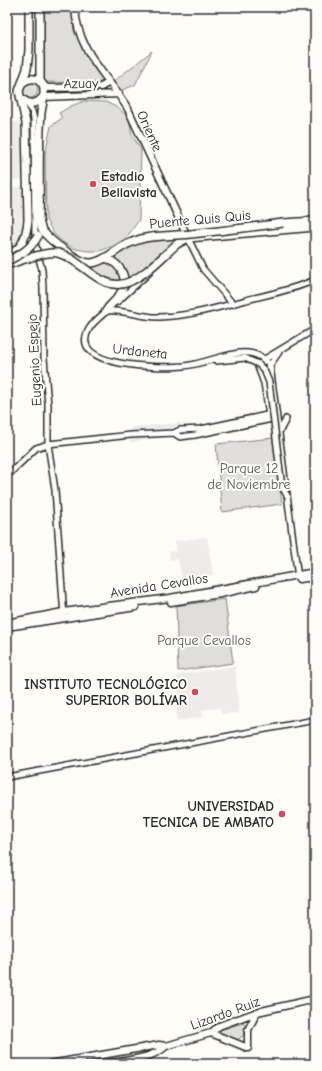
<svg xmlns="http://www.w3.org/2000/svg" width="322" height="1071" viewBox="0 0 322 1071" font-family="'Comic Neue',sans-serif">
	<style>
		.built { fill: #edece8 }
		.green { fill: #dfdeda; stroke: #858482 }
		.lines { fill: none; stroke-linecap: round; stroke-linejoin: round }
		.tertiary-casing { stroke: #2b2b2b; stroke-width: 8 }
		.secondary-casing { stroke: #2b2b2b; stroke-width: 9 }
		.primary-casing { stroke: #2b2b2b; stroke-width: 10 }
		.tertiary { stroke: #fdfcf7; stroke-width: 5 }
		.secondary { stroke: #fdfcf7; stroke-width: 6 }
		.primary { stroke: #fdfcf7; stroke-width: 7 }
		.tertiary-bridge-casing { stroke: #2b2b2b; stroke-width: 8; stroke-linecap: butt }
		.primary-bridge-casing { stroke: #2b2b2b; stroke-width: 10; stroke-linecap: butt }
		.tertiary-bridge { stroke: #fdfcf7; stroke-width: 5 }
		.primary-bridge { stroke: #fdfcf7; stroke-width: 7 }
		.poi-dot { fill: #d1495b; stroke: #fdfcf7; stroke-width: 1.5 }
		.labels { text-anchor: middle; stroke-width: 4; stroke-linejoin: round; paint-order: stroke }
		.street-label { font-size: 14px; fill: #2b2b2b; stroke: #fdfcf7 }
		.poi-label { font-size: 14px; font-weight: bold; fill: #2b2b2b; stroke: #fdfcf7; text-anchor: end }
		.park-label { font-size: 14px; fill: #585857; stroke: #fdfcf7 }
	</style>
	<rect width="100%" height="100%" fill="#fdfcf7"/>
	<filter id="ink" filterUnits="userSpaceOnUse"><feTurbulence type="fractalNoise" baseFrequency=".025" numOctaves="2"/><feDisplacementMap in="SourceGraphic" scale="8" xChannelSelector="R" yChannelSelector="G"/><feConvolveMatrix kernelMatrix="1 2 1 2 8 2 1 2 1" color-interpolation-filters="sRGB"/></filter>
	<g filter="url(#ink)">
		<path class="built" d="M 7,122 L 22,122 L 24,179 L 7,181 Z
			M 24,186 L 24,221 L 22,234 L 14,247 L 7,252 L 7,188 Z
			M 181,423 L 182,435 L 130,442 L 131,427 Z
			M 207,537 L 213,575 L 182,580 L 178,559 L 170,560 L 169,552 L 177,551 L 175,541 Z
			M 235,666 L 239,713 L 221,714 L 220,708 L 202,710 L 203,717 L 176,721 L 177,675 Z"/>
		<path class="green" d="M 41,7 L 73,7 L 74,32 L 104,80 L 98,83 L 43,82 Z
			M 152,51 L 135,85 L 120,91 L 113,82 Z
			M22 90a8 8 0 1 1 16 0a8 8 0 1 1-16 0Z
			M 84,101 L 106,102 L 118,108 L 129,118 L 132,135 L 141,150 L 139,220 L 126,238 L 113,246 L 100,251 L 88,251 L 76,249 L 64,243 L 54,234 L 46,220 L 45,154 L 51,126 L 62,118 L 59,113 L 71,106 Z
			M 158,237 L 179,239 L 128,280 L 110,281 L 100,277 L 73,258 L 96,265 L 136,241 Z
			M 273,438 L 282,504 L 222,512 L 216,444 Z
			M 225,599 L 233,663 L 178,671 L 176,606 Z
			M 243,1023 L 245,1025 L 243,1036 L 237,1040 L 220,1033 L 219,1030 Z"/>
		<g class="lines">
			<g class="tertiary-casing">
				<path id="tertiary" d="M 27,103 L 32,111 L 34,119 L 35,243 L 42,270 L 43,288 L 44,358 L 48,405 L 48,444 L 55,490 L 64,617
					M 187,239 L 188,238 L 203,269 L 233,304
					M 117,302 L 150,272
					M 108,310 C 101,316 93,322 89,329 C 66,369 165,368 184,366 C 203,364 221,355 240,353 C 252,352 263,356 270,365 L 298,578
					M 106,311 C 124,309 142,318 160,317 C 191,316 221,307 250,299 C 272,294 294,289 315,280
					M 217,361 L 245,358 L 258,364
					M 261,373 L 270,365 L 279,352
					M 269,415 L 264,383 L 258,367 L 265,359 L 315,329
					M 280,431 L 286,419
					M 174,433 L 180,437 L 195,435 L 277,418
					M 7,476 L 36,448 L 48,444 L 131,435 L 174,433 L 180,430 L 201,429 L 276,413
					M 7,777 L 315,720"/>
			</g>
			<g class="secondary-casing">
				<path id="secondary" d="M 75,7 C 77,52 107,74 128,109 L 188,238
					M 43,85 L 47,88 L 101,87 L 108,83
					M 43,97 L 119,94
					M 299,579 L 315,577
					M 171,602 L 220,594 L 256,586
					M 7,623 L 63,612 L 170,598 L 315,572
					M 7,627 L 136,607
					M 211,1033 L 248,1048
					M 248,1048 L 248,1030 L 257,1012
					M 50,1064 L 159,1045 L 166,1046 L 211,1033 L 219,1026 L 257,1012 L 315,999
					M 105,1064 C 125,1060 151,1060 166,1046"/>
			</g>
			<g class="primary-casing">
				<path id="primary" d="M 40,7 L 40,82
					M 22,83 C 28,78 38,76 43,85 C 46,92 42,105 41,113 C 38,148 40,183 39,218 C 39,223 40,226 42,230 C 49,240 80,264 91,263 C 102,262 113,253 122,247
					M 22,99 C 29,105 36,105 42,98
					M 283,223 L 315,221
					M 177,244 L 188,238 L 315,227
					M 7,255 C 23,250 26,236 28,221 L 26,123 L 19,91 L 27,69 L 29,50 L 29,7
					M 106,258 C 123,265 130,281 118,297 C 114,303 109,305 106,311
					M 7,265 L 28,258"/>
			</g>
			<use href="#tertiary" class="tertiary"/>
			<use href="#secondary" class="secondary"/>
			<use href="#primary" class="primary"/>
			<g class="tertiary-bridge-casing">
				<path id="tertiary-bridge" d="M 258,364 L 264,370 L 269,382 L 282,487 L 288,497"/>
			</g>
			<g class="primary-bridge-casing">
				<path id="primary-bridge" d="M 122,247 C 147,233 163,237 191,234 C 221,231 252,227 283,223
					M 28,258 C 37,256 49,251 58,253 C 83,259 101,294 129,282 C 147,274 163,256 177,244
					M 7,261 C 20,255 31,249 38,236"/>
			</g>
			<use href="#tertiary-bridge" class="tertiary-bridge"/>
			<use href="#primary-bridge" class="primary-bridge"/>
		</g>
	</g>
	<g class="poi-dot">
		<circle cx="93" cy="184" r="4"/>
		<circle cx="195" cy="692" r="4"/>
		<circle cx="282" cy="814" r="4"/>
	</g>
	<g class="labels">
		<g class="street-label">
			<text transform="translate(81 83) rotate(-1)" y="5">Azuay</text>
			<text transform="translate(150 131) rotate(66)" y="5">Oriente</text>
			<text transform="translate(200 219) rotate(-5)" y="5">Puente Quis Quis</text>
			<text transform="translate(140 351) rotate(6)" y="5">Urdaneta</text>
			<text transform="translate(34 360) rotate(-93)" y="5">Eugenio Espejo</text>
			<text transform="translate(159 585) rotate(-9)" y="5">Avenida Cevallos</text>
			<text transform="translate(225 1013) rotate(-20)" y="5">Lizardo Ruiz</text>
		</g>
		<g class="poi-label">
			<text x="101" y="181" text-anchor="start">Estadio<tspan x="101" dy="16">Bellavista</tspan></text>
			<text x="187" y="689">INSTITUTO TECNOLÓGICO<tspan x="187" dy="16">SUPERIOR BOLÍVAR</tspan></text>
			<text x="274" y="811">UNIVERSIDAD<tspan x="274" dy="16">TECNICA DE AMBATO</tspan></text>
		</g>
		<g class="park-label">
			<text x="249" y="473">Parque 12<tspan x="249" dy="16">de Noviembre</tspan></text>
			<text x="204" y="645">Parque Cevallos</text>
		</g>
	</g>
	<rect width="322" height="1071" fill="none" stroke="#fdfcf7" stroke-width="24"/>
	<rect x="12" y="12" width="298" height="1047" fill="none" stroke="#2b2b2b" stroke-width="1.5" filter="url(#ink)"/>
</svg>
